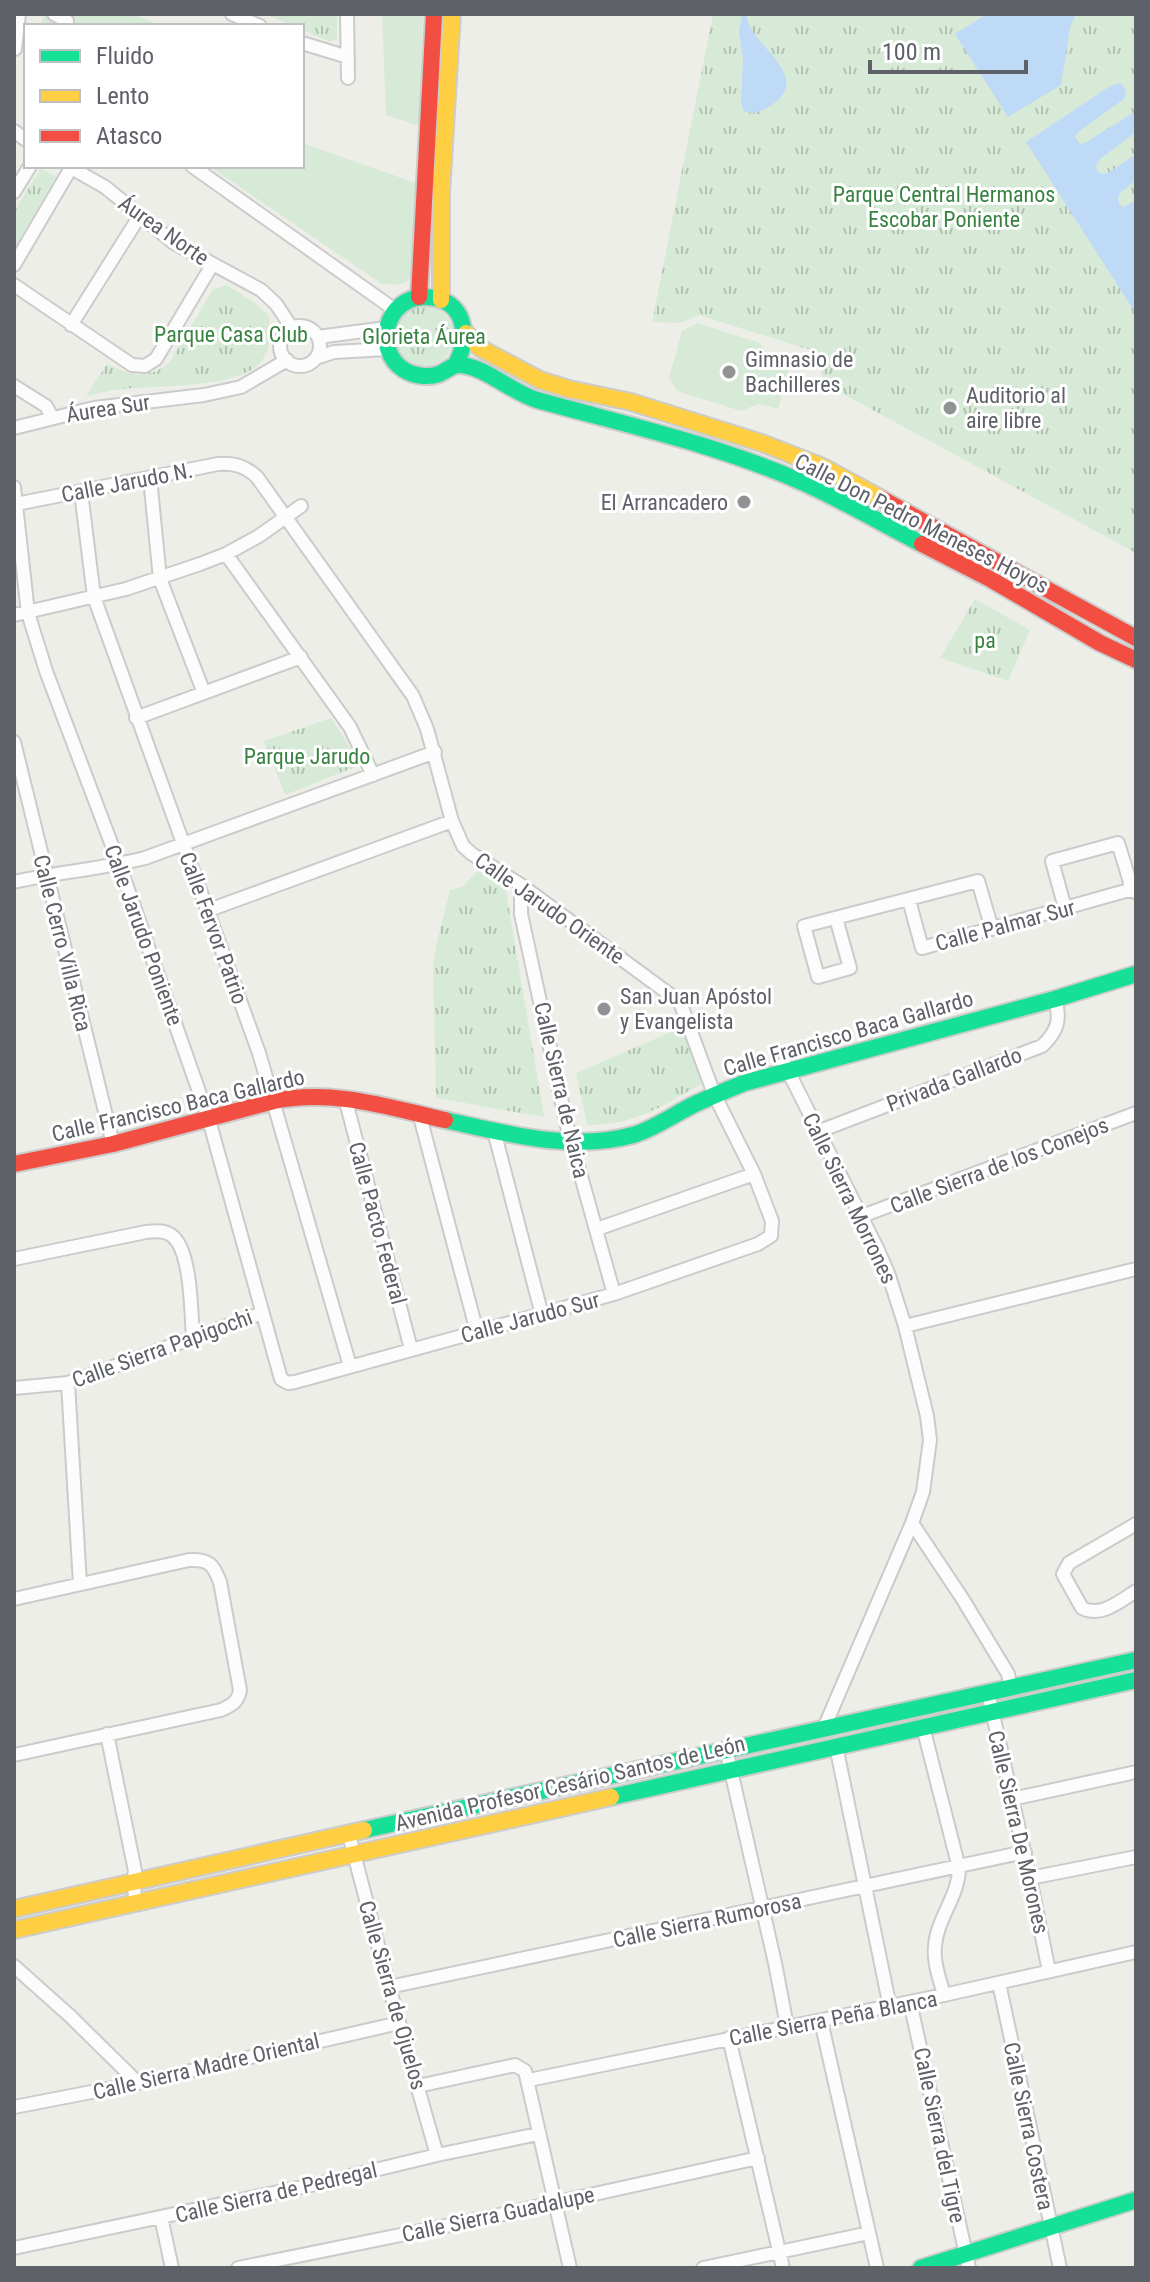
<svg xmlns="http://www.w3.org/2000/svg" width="1150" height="2282" viewBox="0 0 1150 2282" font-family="'Roboto Condensed',sans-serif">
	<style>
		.green { fill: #d7ead7 }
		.park { fill: url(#park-tufts) }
		.water { fill: #bfdaf6 }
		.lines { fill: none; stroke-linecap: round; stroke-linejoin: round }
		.street-casing { stroke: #cbcbcb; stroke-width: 16 }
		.fast-casing { stroke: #ccc; stroke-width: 20 }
		.slow-casing { stroke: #ccc; stroke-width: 20 }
		.jam-casing { stroke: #ccc; stroke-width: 20 }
		.street { stroke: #fcfcfc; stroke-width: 12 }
		.fast { stroke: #16e098; stroke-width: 16 }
		.slow { stroke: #ffcf43; stroke-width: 16 }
		.jam { stroke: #f24e42; stroke-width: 16 }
		.poi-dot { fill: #909294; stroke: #fff; stroke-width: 3 }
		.labels { text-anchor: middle; stroke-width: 6; stroke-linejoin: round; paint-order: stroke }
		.park-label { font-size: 22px; fill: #398342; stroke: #fff }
		.street-label { font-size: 22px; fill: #5e6167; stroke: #fff }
		.poi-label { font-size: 22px; fill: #5e6167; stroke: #fff; text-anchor: start }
	</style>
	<defs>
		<pattern id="park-tufts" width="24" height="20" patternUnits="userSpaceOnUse" patternTransform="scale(2)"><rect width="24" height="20" fill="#d7ead7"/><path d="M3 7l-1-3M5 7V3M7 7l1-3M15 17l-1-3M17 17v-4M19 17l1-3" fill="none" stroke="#b2c1b2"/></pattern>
	</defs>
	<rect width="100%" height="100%" fill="#eeeee9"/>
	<path class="green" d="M 45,14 L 132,14 L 162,26 L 40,26 Z
		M 382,14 L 423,14 L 419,126 L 386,115 Z
		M 302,143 L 416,183 L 412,273 L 407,282 L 397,285 L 382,284 L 209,166 L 302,166 Z
		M 697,323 L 760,343 L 771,360 L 790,366 L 778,409 L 758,404 L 741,411 L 677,391 L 669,378 L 682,331 Z"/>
	<path class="park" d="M 265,14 L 337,14 L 337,39 L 330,42 L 302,30 L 302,26 L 293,26 Z
		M 713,14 L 1136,14 L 1136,553 L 823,383 L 821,359 L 817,352 L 699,315 L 680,323 L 652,322 Z
		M 41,168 L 56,177 L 14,249 L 14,212 Z
		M 227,285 L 255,303 L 269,316 C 271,332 271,350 260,363 C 238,388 155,386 122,389 C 110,390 98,394 86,396 L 107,364 C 131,375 147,381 170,362 L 213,289 Z
		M394 336a30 30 0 1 1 60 0a30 30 0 1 1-60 0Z
		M 975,599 L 1030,630 L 1008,681 L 940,658 Z
		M 331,718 L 349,746 L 355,767 L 285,795 L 264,741 Z
		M 480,869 L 505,885 L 544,1117 L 436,1098 L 433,968 L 436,946 L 450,890 L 463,886 Z
		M 687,1025 L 709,1079 C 668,1103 636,1126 587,1125 L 576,1073 Z"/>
	<path class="water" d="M 742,14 L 747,14 C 745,44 821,77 767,108 C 759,112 752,115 744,111 L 741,104 L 743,58 L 739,32 Z
		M 987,14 L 1076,14 L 1070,27 L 1061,85 L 1008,117 L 955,34 Z
		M 1120,83 C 1126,88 1127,91 1124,99 L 1078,132 L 1075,137 L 1080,144 L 1085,143 L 1136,111 L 1136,132 L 1100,159 L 1096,166 L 1098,172 L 1103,174 L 1108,173 L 1136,154 L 1136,180 L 1120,193 L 1118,199 L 1119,204 L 1123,207 L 1136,200 L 1134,233 L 1136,236 L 1136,314 L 1026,142 L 1110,86 Z"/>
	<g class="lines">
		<g class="street-casing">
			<path id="street" d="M 54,14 L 67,21
				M 232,14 L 260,26
				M 347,14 L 348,78
				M 302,43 L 348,57
				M 15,49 L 19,14
				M 14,131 L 26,140
				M 68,166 L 105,187 L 174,243 L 261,290 L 276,304 L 292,328
				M 192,166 L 395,310
				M 14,192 L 30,166
				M 14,265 L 71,168
				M 14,285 L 132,365 L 145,366 L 156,359 L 212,265
				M 71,325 L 139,217
				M280 346a20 20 0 1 1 40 0a20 20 0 1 1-40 0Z
				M 318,337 L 386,328
				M 316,358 L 334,352 L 387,349
				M 14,386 L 46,406 L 52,417
				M 14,428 L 94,408 L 204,395 L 241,387 L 287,360
				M 150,478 L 160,579 L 204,693
				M 14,487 L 28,613 L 46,671 L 119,864 L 209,1120 L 281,1379 L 288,1383 L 295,1382 L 614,1294 L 758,1244 L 771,1236 L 772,1221 L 754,1174 L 714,1094 L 680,1002 L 521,885 L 472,854 L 463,846 L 452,821 L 427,729 L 413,696 L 257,477 C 245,466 235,463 218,464 L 16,504
				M 81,492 L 94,597 L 259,1053 L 350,1366
				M 226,554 L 350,727 L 373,775
				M 14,615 L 126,589 L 200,564 L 226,554 L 259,536 L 301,506
				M 136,718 L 301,657
				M 14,742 L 113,1144
				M 14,882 C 58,872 102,869 145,858 L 435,752
				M 521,885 L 521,914 L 567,1126 L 614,1294
				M 909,900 L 922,948 L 1129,890 L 1136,892
				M 1065,908 L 1052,861 L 1118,843 L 1130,882 L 1129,890
				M 209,910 L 452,821
				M 836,918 L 850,968 L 818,977 L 804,926 L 978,881 L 992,929
				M 784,1063 L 877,1248 L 888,1273 L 905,1326 L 927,1416 L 930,1440 L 923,1492 L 912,1523 L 824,1728
				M 345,1098 L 411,1349
				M 419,1113 L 477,1332
				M 494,1131 L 542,1315
				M 817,1132 L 1042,1046 C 1058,1031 1061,1019 1055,999
				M 862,1216 L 1136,1113
				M 597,1229 L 754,1174
				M 14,1259 L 146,1232 C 154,1231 164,1230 171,1235 C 192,1249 191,1315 193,1339
				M 905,1326 L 1136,1269
				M 68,1383 L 80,1584
				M 14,1388 L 68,1383 L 262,1313
				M 912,1523 L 962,1598 L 1008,1674 L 1011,1688
				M 1136,1524 L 1069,1563 L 1063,1574 L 1082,1608 C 1101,1618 1120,1601 1136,1591
				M 14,1599 L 189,1560 C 209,1559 213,1564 220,1582 L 240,1690 C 238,1702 232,1705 221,1710 L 14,1755
				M 988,1693 L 1030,1878 L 1049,1971
				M 923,1727 L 959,1868 C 959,1896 937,1918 935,1946 C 933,1962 940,1980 944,1995
				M 107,1734 L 135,1871 L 133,1882 L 136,1903
				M 836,1746 L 890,2007
				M 726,1749 L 775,1963 L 787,2026
				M 1012,1799 L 1136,1772
				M 349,1835 L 389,1987 L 437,2155
				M 1030,1878 L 1136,1857
				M 14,1966 L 70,2016 L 138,2083
				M 999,1983 L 1060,2268
				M 389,1987 L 1025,1852
				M 910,2002 L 969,2268
				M 821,2021 L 877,2268
				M 729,2038 L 783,2268
				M 529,2080 L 944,1995 L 1136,1952
				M 418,2086 L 515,2065 L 525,2071 L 570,2268
				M 14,2107 L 138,2083 L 399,2023
				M 161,2217 L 172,2268
				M 14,2248 L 321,2183 L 437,2155 L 538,2134
				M 238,2268 L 499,2215 L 758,2158
				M 703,2268 L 869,2233"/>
		</g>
		<g class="fast-casing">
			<path id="fast" d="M 456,364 C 471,336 465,298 426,297 C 386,296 372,349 404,370 C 414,376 428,378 439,374 C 447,371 452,364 460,365 C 484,366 513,393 537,400 C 627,425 719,445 804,483 C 844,501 883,524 922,544
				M 445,1120 C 504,1133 572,1152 633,1135 C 654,1129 673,1115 693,1105 C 710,1097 727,1090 744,1083 L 1055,999 L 1136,974
				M 611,1797 L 1136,1680
				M 364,1830 L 1136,1660
				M 921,2268 L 1136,2200"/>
		</g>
		<g class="slow-casing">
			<path id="slow" d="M 441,300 L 441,193 L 452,14
				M 466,333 L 480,348 L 540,380 L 569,389 L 631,402 L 762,443 L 823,467 L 882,499
				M 14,1909 L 364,1830
				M 14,1930 L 611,1797"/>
		</g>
		<g class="jam-casing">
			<path id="jam" d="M 419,297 L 434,14
				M 882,499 L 1136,638
				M 922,544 L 992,580 L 1100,643 L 1136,660
				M 14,1164 L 113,1144 L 274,1101 C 334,1089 387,1107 445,1120"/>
		</g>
		<use href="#street" class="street"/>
		<use href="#fast" class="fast"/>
		<use href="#slow" class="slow"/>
		<use href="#jam" class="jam"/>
	</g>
	<g class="poi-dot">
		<circle cx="729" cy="372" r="8"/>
		<circle cx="950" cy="408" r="8"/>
		<circle cx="744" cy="502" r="8"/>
		<circle cx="604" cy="1009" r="8"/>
	</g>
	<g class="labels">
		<g class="park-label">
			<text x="944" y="202">Parque Central Hermanos<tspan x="944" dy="25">Escobar Poniente</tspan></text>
			<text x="231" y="342">Parque Casa Club</text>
			<text x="424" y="344">Glorieta Áurea</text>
			<text x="985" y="648">pa</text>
			<text x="307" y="764">Parque Jarudo</text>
		</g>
		<g class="street-label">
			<text transform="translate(164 230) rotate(35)" y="8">Áurea Norte</text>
			<text transform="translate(108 408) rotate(-9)" y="8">Áurea Sur</text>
			<text transform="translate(127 482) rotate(-11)" y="8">Calle Jarudo N.</text>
			<text transform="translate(922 523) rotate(27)" y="8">Calle Don Pedro Meneses Hoyos</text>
			<text transform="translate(550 908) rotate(35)" y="8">Calle Jarudo Oriente</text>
			<text transform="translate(1005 925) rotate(-15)" y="8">Calle Palmar Sur</text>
			<text transform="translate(214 928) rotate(70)" y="8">Calle Fervor Patrio</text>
			<text transform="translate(144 935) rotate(70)" y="8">Calle Jarudo Poniente</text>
			<text transform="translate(63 943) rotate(76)" y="8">Calle Cerro Villa Rica</text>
			<text transform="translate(848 1033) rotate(-16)" y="8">Calle Francisco Baca Gallardo</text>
			<text transform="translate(954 1079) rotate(-21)" y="8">Privada Gallardo</text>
			<text transform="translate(562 1090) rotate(77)" y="8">Calle Sierra de Naica</text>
			<text transform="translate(178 1105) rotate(-13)" y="8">Calle Francisco Baca Gallardo</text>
			<text transform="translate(999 1165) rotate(-21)" y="8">Calle Sierra de los Conejos</text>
			<text transform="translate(850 1198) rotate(64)" y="8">Calle Sierra Morrones</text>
			<text transform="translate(378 1223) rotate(75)" y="8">Calle Pacto Federal</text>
			<text transform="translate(530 1317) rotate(-15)" y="8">Calle Jarudo Sur</text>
			<text transform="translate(162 1348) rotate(-20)" y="8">Calle Sierra Papigochi</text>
			<text transform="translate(570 1783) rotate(-13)" y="8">Avenida Profesor Cesário Santos de León</text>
			<text transform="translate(1019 1832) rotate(77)" y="8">Calle Sierra De Morones</text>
			<text transform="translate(707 1920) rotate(-12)" y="8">Calle Sierra Rumorosa</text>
			<text transform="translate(393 1995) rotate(74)" y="8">Calle Sierra de Ojuelos</text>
			<text transform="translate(833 2018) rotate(-11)" y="8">Calle Sierra Peña Blanca</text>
			<text transform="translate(206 2066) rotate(-13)" y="8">Calle Sierra Madre Oriental</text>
			<text transform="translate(1029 2126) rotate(78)" y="8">Calle Sierra Costera</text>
			<text transform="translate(940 2135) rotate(78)" y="8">Calle Sierra del Tigre</text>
			<text transform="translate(276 2192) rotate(-13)" y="8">Calle Sierra de Pedregal</text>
			<text transform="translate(498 2214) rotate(-12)" y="8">Calle Sierra Guadalupe</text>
		</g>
		<g class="poi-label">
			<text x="745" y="367">Gimnasio de<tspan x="745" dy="25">Bachilleres</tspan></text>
			<text x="966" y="403">Auditorio al<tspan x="966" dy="25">aire libre</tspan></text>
			<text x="728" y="510" text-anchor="end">El Arrancadero</text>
			<text x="620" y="1004">San Juan Apóstol<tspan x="620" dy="25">y Evangelista</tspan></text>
		</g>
	</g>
	<rect width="1150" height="2282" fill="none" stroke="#5e6167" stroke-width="32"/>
	<rect x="24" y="24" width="280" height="144" fill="#ffffff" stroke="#bfc0c2" stroke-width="2"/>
	<rect x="40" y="50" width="40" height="12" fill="#16e098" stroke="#bfc0c2" stroke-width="2"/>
	<text x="96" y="64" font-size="24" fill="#5e6167">Fluido</text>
	<rect x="40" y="90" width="40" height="12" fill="#ffcf43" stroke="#bfc0c2" stroke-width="2"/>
	<text x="96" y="104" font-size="24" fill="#5e6167">Lento</text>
	<rect x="40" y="130" width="40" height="12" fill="#f24e42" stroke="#bfc0c2" stroke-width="2"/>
	<text x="96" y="144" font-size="24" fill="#5e6167">Atasco</text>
	<path d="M870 60v12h156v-12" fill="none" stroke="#5e6167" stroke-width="4"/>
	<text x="882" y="60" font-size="24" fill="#5e6167" stroke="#ffffff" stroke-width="6" paint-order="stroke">100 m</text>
</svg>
